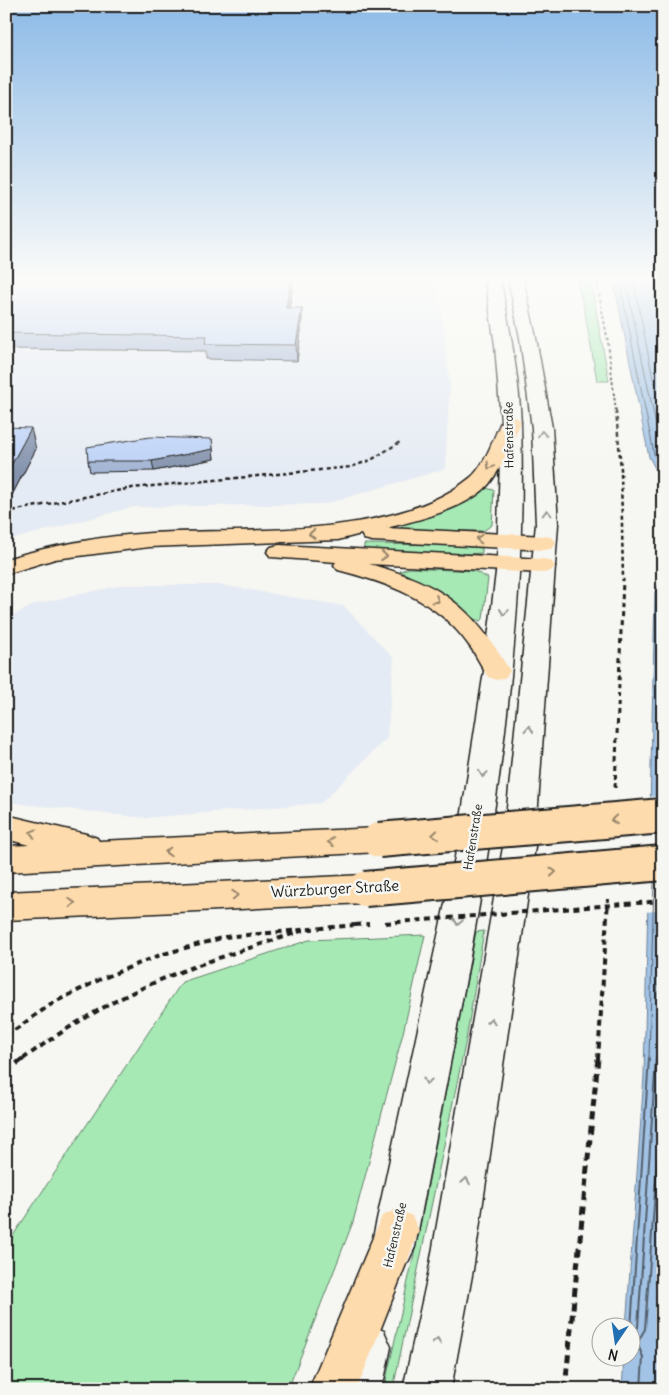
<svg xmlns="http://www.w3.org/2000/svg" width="669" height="1395" viewBox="0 0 669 1395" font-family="Delius,sans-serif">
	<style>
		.built { fill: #e5ebf4 }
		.green { fill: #a6e9b4; stroke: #618268 }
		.water { fill: #a2c3e5; stroke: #6c8095 }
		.pier { fill: #f6f6f2 }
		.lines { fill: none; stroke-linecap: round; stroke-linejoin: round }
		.shore-far1 { stroke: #525f6c; stroke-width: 1 }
		.shore { stroke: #525f6c; stroke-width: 2 }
		.secondary-casing { stroke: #1c1c1c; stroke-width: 3 }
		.primary-casing { stroke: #1c1c1c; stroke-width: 3 }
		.path-far4 { stroke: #1c1c1c; stroke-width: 2; stroke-dasharray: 3 2.5; stroke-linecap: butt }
		.path-far3 { stroke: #1c1c1c; stroke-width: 2.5; stroke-dasharray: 4 3; stroke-linecap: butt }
		.path-far2 { stroke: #1c1c1c; stroke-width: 3; stroke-dasharray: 5 4; stroke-linecap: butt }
		.path-far1 { stroke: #1c1c1c; stroke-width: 4; stroke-dasharray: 6 4.5; stroke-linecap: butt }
		.path { stroke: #1c1c1c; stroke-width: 5; stroke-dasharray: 8 5.5; stroke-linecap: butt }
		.secondary { fill: #f6f6f2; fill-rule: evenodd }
		.primary { fill: #fddbac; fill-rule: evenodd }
		.primary-bridge-casing { stroke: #1c1c1c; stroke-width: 38; stroke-linecap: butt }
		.path-bridge { stroke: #1c1c1c; stroke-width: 4; stroke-dasharray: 6 4.5; stroke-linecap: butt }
		.primary-bridge { stroke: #fddbac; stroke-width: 34 }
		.wall { fill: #a3b5d4; stroke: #1c1c1c }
		.shaded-wall { fill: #8493ad; stroke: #1c1c1c }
		.building { fill: #bdd2f7; stroke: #1c1c1c }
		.oneway { stroke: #949492 }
		.oneway2 { stroke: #98856b }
		.labels { text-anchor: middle; stroke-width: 5; stroke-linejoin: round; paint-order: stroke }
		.street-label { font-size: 12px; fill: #1c1c1c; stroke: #f6f6f2 }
		.near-street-label { font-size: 15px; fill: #1c1c1c; stroke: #f6f6f2 }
	</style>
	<rect width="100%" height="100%" fill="#f6f6f2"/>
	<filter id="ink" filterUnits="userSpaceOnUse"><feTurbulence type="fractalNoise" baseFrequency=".02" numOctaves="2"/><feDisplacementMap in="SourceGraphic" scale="10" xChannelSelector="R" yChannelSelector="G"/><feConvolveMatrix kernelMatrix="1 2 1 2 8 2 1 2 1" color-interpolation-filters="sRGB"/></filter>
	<g filter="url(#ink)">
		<path class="built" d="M 6,278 L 437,278 L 450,383 L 445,469 L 324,504 L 133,507 L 6,541 Z
			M 122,585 L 220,585 L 344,606 L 394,659 L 387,738 L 321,803 L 145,818 L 6,802 L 6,619 L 36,604 Z"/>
		<path class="green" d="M 576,278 L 590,278 L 609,381 L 597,381 L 584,308 Z
			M 485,488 L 494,490 L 492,525 L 483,531 L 407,530 L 401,527 L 404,523 Z
			M 364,544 L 450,545 L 482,548 L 482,553 L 453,555 L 364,550 Z
			M 409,568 L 474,571 L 488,578 L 483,619 L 481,621 L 473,619 L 456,602 L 442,594 L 400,571 Z
			M 484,931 L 466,1040 L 393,1389 L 384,1389 L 420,1227 L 476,932 Z
			M 425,935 L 403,1033 L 353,1222 L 288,1389 L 6,1389 L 6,1246 L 182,982 L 309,940 Z"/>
		<path class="water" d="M 613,278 L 663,278 L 663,483 L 649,457 Z
			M 663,577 L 663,1389 L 622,1389 L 624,1358 L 632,1358 L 632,1328 L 626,1327 L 644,1076 L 655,592 Z"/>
		<path class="pier" d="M 663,796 L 663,910 L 646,912 L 648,797 Z"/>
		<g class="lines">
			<path class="shore-far1" d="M 619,278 L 654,454 L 663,471
				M 625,278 L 663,458
				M 633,278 L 663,429
				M 656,798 L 660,594 L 663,588
				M 649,1059 L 654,882
				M 656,1059 L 660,881"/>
			<path class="shore" d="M 631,1328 L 649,1058
				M 632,1337 L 638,1327 L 656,1058
				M 641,1389 L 643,1357 L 637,1343 L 645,1329 L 663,1082"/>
			<g class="secondary-casing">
				<path id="secondary" d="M 485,278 L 500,278 C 509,326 519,375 521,424 C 530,698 465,978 415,1247 L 408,1262 L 393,1269 L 378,1262 L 371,1247 L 455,857 L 484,671 L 497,564 L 501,422 L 495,345 Z
					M 508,278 L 523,278 L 536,338 L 552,428 L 558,524 L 535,847 L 473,1270 L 451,1389 L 403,1389 L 429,1270 L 503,847 L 536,524 L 532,428 L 520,338 Z
					M 368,1324 L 384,1331 L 391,1347 L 382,1389 L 334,1389 L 345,1347 L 352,1331 Z"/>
			</g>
			<g class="primary-casing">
				<path id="primary" d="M 511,416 L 518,418 L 521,422 C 512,443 503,466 489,484 C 469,508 416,521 386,528 L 545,536 L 553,538 L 556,543 L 553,548 L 545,550 L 372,541 L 364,539 L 361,534 L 338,540 L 149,547 L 55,559 L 6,574 L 6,559 C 53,545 102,536 151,533 C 245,528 394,540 470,478 C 485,466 493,439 501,422 L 504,418 Z
					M 279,545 L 543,559 L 551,561 L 555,566 L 551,571 L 543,573 L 369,564 C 441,583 473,607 510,671 L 506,677 L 497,680 L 488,677 C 481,666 476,654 468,644 C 437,600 388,583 338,570 L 334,565 L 336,562 L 271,557 L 267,552 L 271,547 Z
					M 6,815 L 86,834 L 97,838 L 99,841 L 379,828 L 390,831 L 395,840 L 390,849 L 379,852 L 6,872 L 6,846 L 29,845 L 6,839 Z
					M 365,875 L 377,879 L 382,889 L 377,899 L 365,903 L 6,920 L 6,892 Z
					M 397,1209 L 412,1216 L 419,1231 L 357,1389 L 309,1389 L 382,1216 Z"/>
			</g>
			<path class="path-far4" d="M 596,278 L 608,342 L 616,412"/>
			<path class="path-far3" d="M 616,411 L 621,469 L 623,580
				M 6,512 L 132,488 L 351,467 L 371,460 L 400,442"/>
			<path class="path-far2" d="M 615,788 L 623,579"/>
			<path class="path-far1" d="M 6,1036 L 53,1003 L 101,979 L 160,955 L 225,937 L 355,925
				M 23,1059 C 69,1025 121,995 175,974 C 217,957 261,945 304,930
				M 598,1059 L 608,899"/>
			<path class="path" d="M 6,1072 L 24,1058
				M 565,1389 L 598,1058"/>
			<use href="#secondary" class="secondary"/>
			<use href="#primary" class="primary"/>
			<g class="primary-bridge-casing">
				<path id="primary-bridge" d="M 379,840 L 663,816
					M 365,889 L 663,863"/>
			</g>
			<path class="path-bridge" d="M 385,923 L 663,901
				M 355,925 L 369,924"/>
			<use href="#primary-bridge" class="primary-bridge"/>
		</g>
		<path class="wall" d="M 6,278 L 294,278 L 289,308 L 302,323 L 297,361 L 206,359 L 206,351 L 6,349 Z
			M 6,427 L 36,449 L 12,495 L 6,495 Z
			M 212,439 L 214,459 L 154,471 L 90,472 L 88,461 Z"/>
		<path class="shaded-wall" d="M 291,278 L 294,278 L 287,323 L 286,308 Z
			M 302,308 L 302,323 L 297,361 L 296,345 Z
			M 31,428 L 36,449 L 12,495 L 7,473 Z
			M 213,449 L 214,459 L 154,471 L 152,461 Z"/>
		<path class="building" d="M 6,278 L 291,278 L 286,308 L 302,308 L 296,345 L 205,344 L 207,336 L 6,333 Z
			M 6,427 L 31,428 L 7,473 L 6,473 Z
			M 150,437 L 212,439 L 213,449 L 152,461 L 88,461 L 87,447 Z"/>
		<defs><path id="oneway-chevron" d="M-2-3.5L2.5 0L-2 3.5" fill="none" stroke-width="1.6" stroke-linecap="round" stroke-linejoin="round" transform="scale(1.25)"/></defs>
		<g class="oneway">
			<use href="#oneway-chevron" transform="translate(542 434) rotate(-94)"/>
			<use href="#oneway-chevron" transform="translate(547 513) rotate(-90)"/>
			<use href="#oneway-chevron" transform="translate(504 612) rotate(96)"/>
			<use href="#oneway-chevron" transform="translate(529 729) rotate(-85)"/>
			<use href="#oneway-chevron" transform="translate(483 774) rotate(98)"/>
			<use href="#oneway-chevron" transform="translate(458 922) rotate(101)"/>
			<use href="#oneway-chevron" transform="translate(491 1021) rotate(-81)"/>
			<use href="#oneway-chevron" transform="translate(427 1081) rotate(101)"/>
			<use href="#oneway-chevron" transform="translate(466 1181) rotate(-81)"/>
			<use href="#oneway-chevron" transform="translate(437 1341) rotate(-79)"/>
		</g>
		<g class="oneway2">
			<use href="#oneway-chevron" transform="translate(490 466) rotate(121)"/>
			<use href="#oneway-chevron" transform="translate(312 534) rotate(178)"/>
			<use href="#oneway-chevron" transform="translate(479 539) rotate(-178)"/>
			<use href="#oneway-chevron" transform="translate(384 556) rotate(4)"/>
			<use href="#oneway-chevron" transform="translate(436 600) rotate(32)"/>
			<use href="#oneway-chevron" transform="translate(614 820) rotate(175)"/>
			<use href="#oneway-chevron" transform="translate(33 833) rotate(-165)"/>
			<use href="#oneway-chevron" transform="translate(435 835) rotate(175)"/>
			<use href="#oneway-chevron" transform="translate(331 842) rotate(177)"/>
			<use href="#oneway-chevron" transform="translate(168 852) rotate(177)"/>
			<use href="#oneway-chevron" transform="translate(553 872) rotate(-5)"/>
			<use href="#oneway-chevron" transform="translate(235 895) rotate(-3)"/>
			<use href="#oneway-chevron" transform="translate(72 903) rotate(-3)"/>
		</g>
	</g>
	<linearGradient id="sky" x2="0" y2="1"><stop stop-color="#8cbae7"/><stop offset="0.59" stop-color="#fbfbf9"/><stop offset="1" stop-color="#fbfbf9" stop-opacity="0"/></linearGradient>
	<rect width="669" height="473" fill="url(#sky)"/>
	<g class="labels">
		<g class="street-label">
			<text transform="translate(509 435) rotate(-91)" y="4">Hafenstraße</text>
			<text transform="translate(473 837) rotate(-81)" y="4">Hafenstraße</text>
			<text transform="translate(395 1235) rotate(-77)" y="4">Hafenstraße</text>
		</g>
		<g class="near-street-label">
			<text transform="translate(335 889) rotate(-3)" y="5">Würzburger Straße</text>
		</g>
	</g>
	<rect width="669" height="1395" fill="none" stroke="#f6f6f2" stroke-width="25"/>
	<rect x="12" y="12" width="644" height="1370" fill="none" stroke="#1c1c1c" stroke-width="2" filter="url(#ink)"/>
	<g transform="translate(616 1342) rotate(193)"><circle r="24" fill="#f6f6f2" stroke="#9f9f9c"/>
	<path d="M0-4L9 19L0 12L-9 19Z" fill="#1f6fb2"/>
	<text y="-8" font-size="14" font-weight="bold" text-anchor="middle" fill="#1c1c1c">N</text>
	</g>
</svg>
